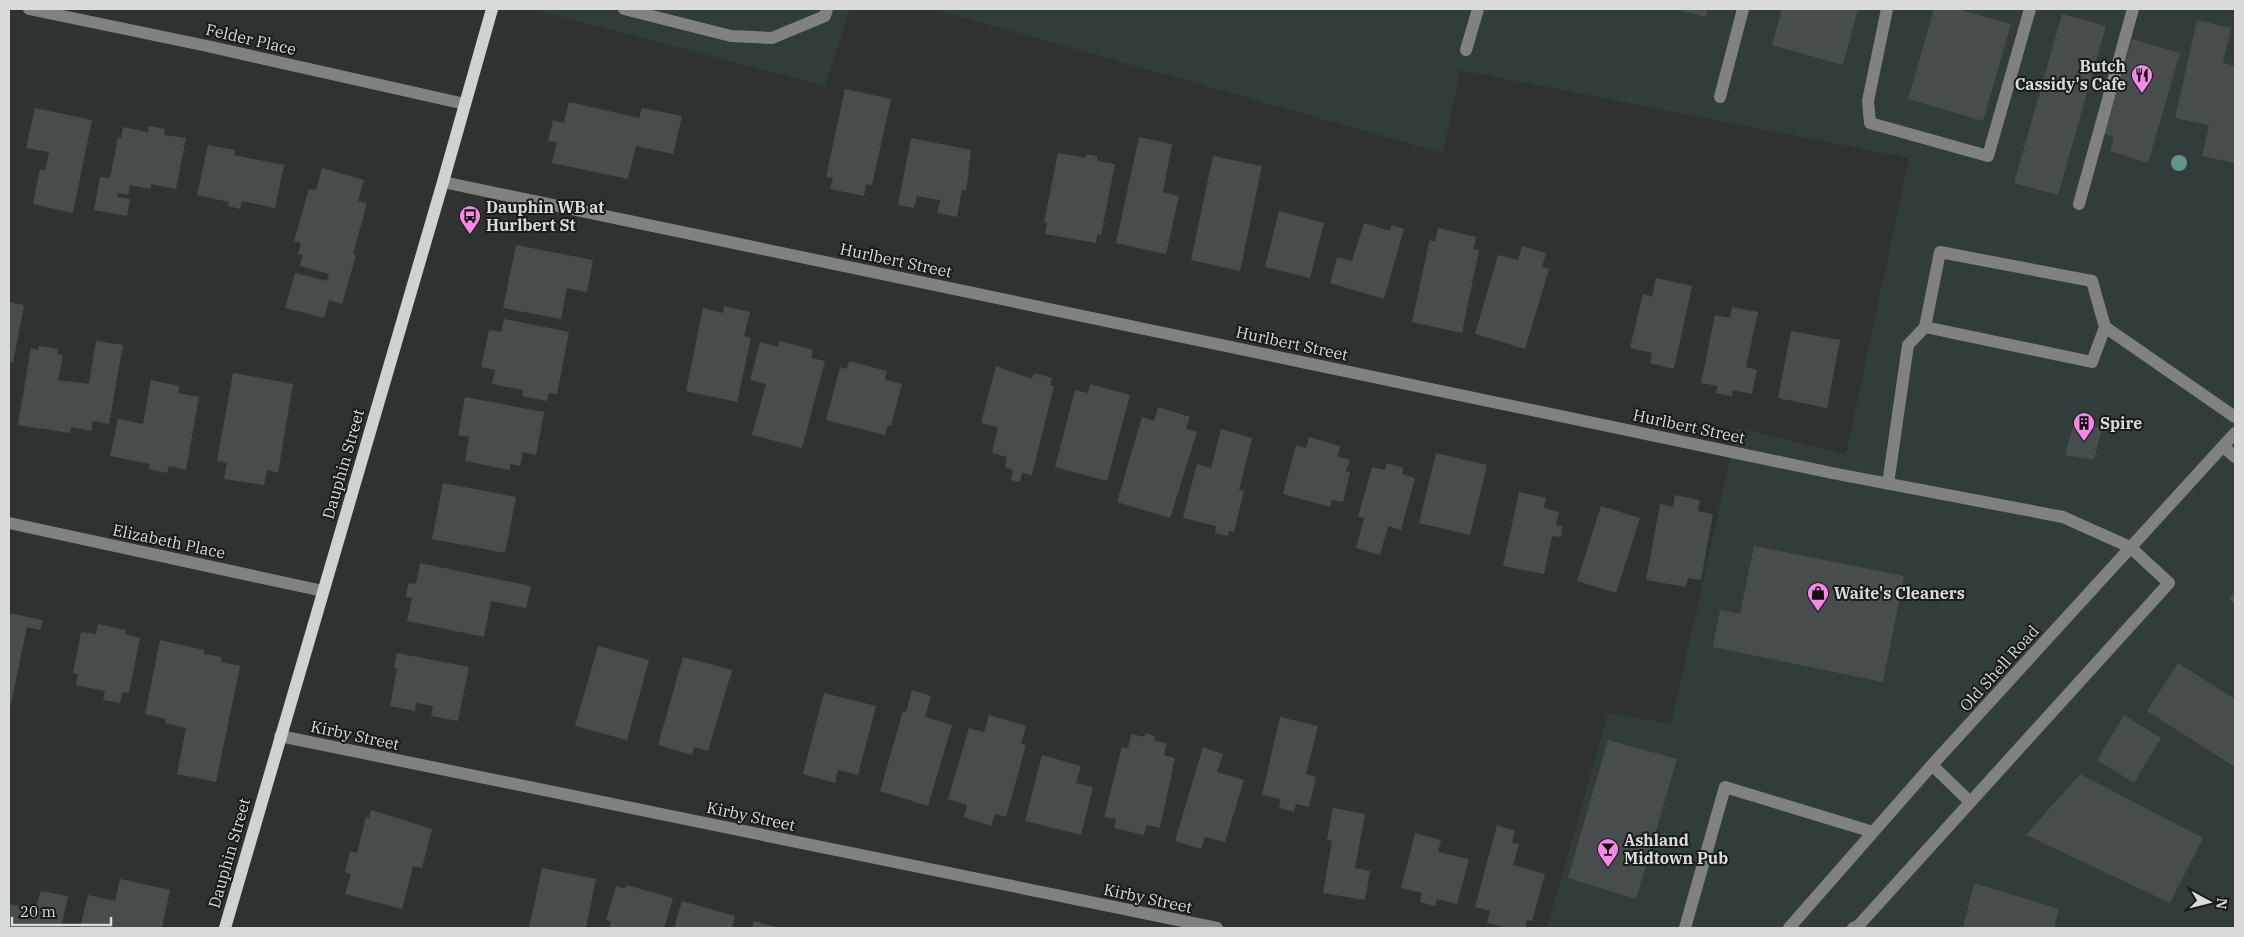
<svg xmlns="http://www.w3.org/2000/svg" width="2244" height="937" viewBox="0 0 2244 937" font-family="'IBM Plex Serif',serif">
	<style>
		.built { fill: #303d3b }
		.building { fill: #474d4c }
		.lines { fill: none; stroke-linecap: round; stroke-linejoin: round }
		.minor { stroke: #808282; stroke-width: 12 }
		.major { stroke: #cdd3d2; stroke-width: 12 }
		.tree { fill: #60968d }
		.labels { text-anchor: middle; stroke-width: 4; stroke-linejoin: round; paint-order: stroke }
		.street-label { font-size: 16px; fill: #d8dbda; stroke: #181b1a }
		.poi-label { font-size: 16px; font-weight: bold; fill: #d8dbda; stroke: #181b1a; text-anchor: start }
	</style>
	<rect width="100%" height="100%" fill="#2e3332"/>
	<path class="built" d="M 533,9 L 850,9 L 825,86 Z
		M 934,9 L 2235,9 L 2235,928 L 1547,928 L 1608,713 L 1671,724 L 1737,428 L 1846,454 L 1909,158 L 1460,70 L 1443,153 Z"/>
	<path class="building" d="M 1676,9 L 1707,9 L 1705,17 Z
		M 1782,9 L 1858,9 L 1843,65 L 1772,45 Z
		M 1934,9 L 1957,9 L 2011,24 L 1983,121 L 1908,99 Z
		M 2062,14 L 2106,26 L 2058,195 L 2014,183 Z
		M 2197,20 L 2231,28 L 2223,63 L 2235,66 L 2235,163 L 2202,156 L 2209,125 L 2175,118 Z
		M 2132,39 L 2180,53 L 2148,163 L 2110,151 L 2114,137 L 2104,134 Z
		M 845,89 L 891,99 L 872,185 L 866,184 L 864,196 L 830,189 L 833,178 L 826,177 Z
		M 569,102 L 639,118 L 642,108 L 682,116 L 673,154 L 636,146 L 628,179 L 552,163 L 557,142 L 548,141 L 553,120 L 564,123 Z
		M 35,108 L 92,120 L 73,213 L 33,204 L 40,169 L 45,170 L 49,152 L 26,148 Z
		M 149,126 L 165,129 L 164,135 L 186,138 L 176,189 L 151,184 L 150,189 L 130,185 L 128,195 L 118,193 L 117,197 L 130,199 L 127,216 L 94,210 L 100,177 L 110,178 L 118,137 L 121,138 L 123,127 L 148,132 Z
		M 1139,137 L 1172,144 L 1163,192 L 1179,196 L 1166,254 L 1116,243 Z
		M 911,138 L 971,150 L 967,185 L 966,191 L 962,190 L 957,217 L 937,213 L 940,200 L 917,196 L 914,208 L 898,205 Z
		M 208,145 L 235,150 L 234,155 L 284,165 L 275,208 L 242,201 L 240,209 L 228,206 L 229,202 L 197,195 Z
		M 1058,153 L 1086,158 L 1086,154 L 1097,156 L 1097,161 L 1115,164 L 1101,235 L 1097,234 L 1096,243 L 1045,234 L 1047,223 L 1044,222 Z
		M 1213,156 L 1262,166 L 1240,271 L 1191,260 Z
		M 322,168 L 364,180 L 358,201 L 367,203 L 353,254 L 356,255 L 342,304 L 329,300 L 324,318 L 285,308 L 295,273 L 327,281 L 329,274 L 300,266 L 303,255 L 298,254 L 301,243 L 294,241 L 309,189 L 316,190 Z
		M 1279,211 L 1324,223 L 1310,278 L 1265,267 Z
		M 1364,223 L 1390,231 L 1392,225 L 1404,229 L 1384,299 L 1330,283 L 1337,257 L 1352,261 Z
		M 1438,228 L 1476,237 L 1473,249 L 1479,250 L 1462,333 L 1412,322 L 1429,243 L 1430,240 L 1435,242 Z
		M 516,245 L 593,260 L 587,292 L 567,288 L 561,319 L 503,308 Z
		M 1522,246 L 1546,253 L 1542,267 L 1549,269 L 1525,349 L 1475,334 L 1498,255 L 1518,260 Z
		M 1656,278 L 1692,286 L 1674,369 L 1650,363 L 1652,353 L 1630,348 L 1643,294 L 1652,297 Z
		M 9,302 L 24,305 L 13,363 L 9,362 Z
		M 724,306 L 750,312 L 744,336 L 751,338 L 737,402 L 686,391 L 703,308 L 723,313 Z
		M 1732,307 L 1758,312 L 1746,367 L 1757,370 L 1752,394 L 1733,390 L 1732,396 L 1716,393 L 1718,386 L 1701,383 L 1715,315 L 1730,318 Z
		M 504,319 L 569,332 L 557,394 L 549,393 L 547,401 L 522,396 L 523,390 L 492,384 L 495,370 L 481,367 L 489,330 L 501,332 Z
		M 1791,331 L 1840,340 L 1827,408 L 1778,398 Z
		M 96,341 L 123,345 L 109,424 L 93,421 L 91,431 L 71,427 L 70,433 L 18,425 L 31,348 L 38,350 L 39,346 L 58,349 L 57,354 L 63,355 L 58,380 L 89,384 Z
		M 780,341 L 813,350 L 811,358 L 825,361 L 802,448 L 752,435 L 766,384 L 750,380 L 760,342 L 778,347 Z
		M 849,361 L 887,371 L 885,380 L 902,384 L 891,426 L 888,425 L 885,435 L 826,420 L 840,367 L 847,369 Z
		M 996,366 L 1032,379 L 1034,373 L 1052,378 L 1050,385 L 1054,386 L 1032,475 L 1022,473 L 1020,482 L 1011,480 L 1013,470 L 1005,467 L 1007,457 L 992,453 L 998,427 L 981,423 Z
		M 233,373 L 293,384 L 278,473 L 267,470 L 264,485 L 224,479 L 227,463 L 217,461 Z
		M 151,380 L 179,386 L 178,393 L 199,397 L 186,470 L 169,466 L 167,473 L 149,469 L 150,464 L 110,456 L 118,419 L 143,424 Z
		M 1090,384 L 1130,395 L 1107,481 L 1055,467 L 1075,390 L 1088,393 Z
		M 465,397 L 544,412 L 536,455 L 523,452 L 520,466 L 510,464 L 510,470 L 465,461 L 469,437 L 458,435 Z
		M 1158,407 L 1190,417 L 1186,429 L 1197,432 L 1170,518 L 1117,502 L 1142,417 L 1154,421 Z
		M 2074,423 L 2102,428 L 2094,460 L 2065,455 Z
		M 1221,429 L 1252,438 L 1239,490 L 1244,491 L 1234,532 L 1229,531 L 1228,536 L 1215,533 L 1216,526 L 1183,518 L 1197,464 L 1211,468 Z
		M 1309,437 L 1340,446 L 1337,456 L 1350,460 L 1346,471 L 1350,472 L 1343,502 L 1332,500 L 1330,507 L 1283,494 L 1296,445 L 1306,448 Z
		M 1436,453 L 1487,465 L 1470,535 L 1419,523 Z
		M 1387,463 L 1403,468 L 1402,474 L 1415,478 L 1401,530 L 1388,526 L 1380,555 L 1356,548 L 1364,518 L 1358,517 L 1372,467 L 1385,470 Z
		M 443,483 L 516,497 L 505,553 L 432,539 Z
		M 1519,492 L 1546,498 L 1544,508 L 1559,512 L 1556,525 L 1562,526 L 1561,537 L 1552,536 L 1544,574 L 1503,566 Z
		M 1675,495 L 1700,500 L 1698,511 L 1713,514 L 1701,580 L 1688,578 L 1686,587 L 1646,580 L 1660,504 L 1673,507 Z
		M 1601,506 L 1640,518 L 1616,593 L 1577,581 Z
		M 1754,546 L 1904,576 L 1883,682 L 1713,647 L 1720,610 L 1740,614 Z
		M 420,563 L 531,586 L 526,608 L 491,601 L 484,637 L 407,621 L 412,598 L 406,597 L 408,585 L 409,583 L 416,584 Z
		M 2235,591 L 2235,604 L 2229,599 Z
		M 9,613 L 43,620 L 40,630 L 27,627 L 10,708 Z
		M 98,624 L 126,630 L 125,634 L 140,638 L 129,693 L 123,692 L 120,703 L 103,700 L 105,691 L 76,685 L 78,674 L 73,673 L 81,632 L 96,634 Z
		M 160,640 L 204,650 L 204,654 L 222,657 L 221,662 L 240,666 L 216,782 L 177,774 L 186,728 L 165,723 L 166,719 L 145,714 Z
		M 598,646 L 649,660 L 627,740 L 575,726 Z
		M 397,653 L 469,667 L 458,721 L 431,716 L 433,706 L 416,703 L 415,711 L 390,706 L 397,669 L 394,668 Z
		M 683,657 L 732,670 L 708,751 L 694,747 L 692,755 L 658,745 Z
		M 2178,663 L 2235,699 L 2235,767 L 2147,711 Z
		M 912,690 L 931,696 L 925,717 L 952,725 L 928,806 L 880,791 L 903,711 L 906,712 Z
		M 824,693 L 876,706 L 858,775 L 838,770 L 835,783 L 803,774 Z
		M 989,715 L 1026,726 L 1021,744 L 1026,745 L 1006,817 L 995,814 L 991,826 L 964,817 L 967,805 L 948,799 L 969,728 L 984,732 Z
		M 2124,715 L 2161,738 L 2134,783 L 2097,760 Z
		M 1280,717 L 1318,726 L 1306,774 L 1316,777 L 1309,807 L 1296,804 L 1294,812 L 1279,808 L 1281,799 L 1262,795 Z
		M 1145,733 L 1155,736 L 1154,741 L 1167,743 L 1164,755 L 1175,758 L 1160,828 L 1147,825 L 1144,835 L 1114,828 L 1116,819 L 1104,817 L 1122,747 L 1128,748 L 1131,734 L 1145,737 Z
		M 1608,740 L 1677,759 L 1636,899 L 1568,878 Z
		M 1203,747 L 1223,754 L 1217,772 L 1244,780 L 1225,842 L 1205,837 L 1201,849 L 1175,841 Z
		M 1042,755 L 1081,766 L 1076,783 L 1093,787 L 1081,835 L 1025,821 Z
		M 2080,774 L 2203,838 L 2170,903 L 2026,835 Z
		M 1333,808 L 1365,814 L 1355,868 L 1370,871 L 1365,900 L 1323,893 L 1332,841 L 1327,840 Z
		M 371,810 L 432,829 L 422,868 L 413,866 L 402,909 L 345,894 L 351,874 L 345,872 L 350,851 L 357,853 L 366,817 L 369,818 Z
		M 1497,825 L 1515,831 L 1512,843 L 1519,844 L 1513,865 L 1545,874 L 1532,921 L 1527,920 L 1525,928 L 1508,928 L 1487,923 L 1490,911 L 1475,907 Z
		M 1415,833 L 1441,840 L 1438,852 L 1469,859 L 1457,904 L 1437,899 L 1435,906 L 1420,902 L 1422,893 L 1401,888 Z
		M 542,868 L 596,879 L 586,928 L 529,928 Z
		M 120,879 L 170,890 L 162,928 L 80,928 L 88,895 L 115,901 Z
		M 1974,883 L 2059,909 L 2054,928 L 1963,928 Z
		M 626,885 L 673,898 L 664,928 L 609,928 L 611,922 L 606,920 L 616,886 L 625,889 Z
		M 41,891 L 68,896 L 61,928 L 9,928 L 9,904 L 35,909 Z
		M 682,901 L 735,916 L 732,928 L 674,928 Z
		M 754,921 L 780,928 L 752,928 Z"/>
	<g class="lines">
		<path class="minor" d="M 29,9 L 207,46 L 465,104
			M 624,9 L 731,36 L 772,38 L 825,16 L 827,9
			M 1887,9 L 1868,101 L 1870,123 L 1988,156 L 2030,9
			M 1466,50 L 1478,9
			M 1720,97 L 1743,9
			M 443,182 L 1832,473 L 2063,517 L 2130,547 L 2169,583 L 1859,925 L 1853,928
			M 2079,204 L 2133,9
			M 2105,327 L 2092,362 L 1925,327 L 1940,252 L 2092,281 L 2105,327 L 2235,417
			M 2223,446 L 2235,457
			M 1888,484 L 1908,345 L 1925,327
			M 9,523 L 323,591
			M 280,736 L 1217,928
			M 1932,765 L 1969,801
			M 1685,928 L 1725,787 L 1873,832
			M 1789,928 L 1932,765 L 2235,433"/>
		<path class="major" d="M 225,928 L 443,182 L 492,9"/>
	</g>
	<circle class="tree" cx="2179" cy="163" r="8"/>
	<defs>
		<g id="restaurant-pin" transform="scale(1.125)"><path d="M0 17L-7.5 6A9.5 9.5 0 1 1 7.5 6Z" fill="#f987e8" stroke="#181b1a"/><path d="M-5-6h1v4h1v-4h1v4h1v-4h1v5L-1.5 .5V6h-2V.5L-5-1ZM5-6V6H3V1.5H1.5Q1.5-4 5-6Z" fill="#111"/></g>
		<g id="bus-pin" transform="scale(1.125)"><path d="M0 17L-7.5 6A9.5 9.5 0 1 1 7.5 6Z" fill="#f987e8" stroke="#181b1a"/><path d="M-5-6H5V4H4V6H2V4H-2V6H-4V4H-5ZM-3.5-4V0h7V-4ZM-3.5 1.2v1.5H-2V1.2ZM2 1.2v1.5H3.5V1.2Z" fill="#111"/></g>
		<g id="building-pin" transform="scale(1.125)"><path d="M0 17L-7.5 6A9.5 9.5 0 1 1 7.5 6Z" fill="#f987e8" stroke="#181b1a"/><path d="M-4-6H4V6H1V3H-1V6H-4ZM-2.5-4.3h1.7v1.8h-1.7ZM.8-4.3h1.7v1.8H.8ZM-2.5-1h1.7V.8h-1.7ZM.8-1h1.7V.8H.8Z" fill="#111"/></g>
		<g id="shop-pin" transform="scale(1.125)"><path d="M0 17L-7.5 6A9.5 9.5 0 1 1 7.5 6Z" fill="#f987e8" stroke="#181b1a"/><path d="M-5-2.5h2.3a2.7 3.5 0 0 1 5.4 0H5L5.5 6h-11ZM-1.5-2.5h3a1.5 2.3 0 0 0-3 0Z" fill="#111"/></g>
		<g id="bar-pin" transform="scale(1.125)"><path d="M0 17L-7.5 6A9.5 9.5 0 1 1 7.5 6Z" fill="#f987e8" stroke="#181b1a"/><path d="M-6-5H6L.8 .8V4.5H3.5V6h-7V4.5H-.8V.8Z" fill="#111"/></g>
	</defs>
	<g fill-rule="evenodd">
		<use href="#restaurant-pin" x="2142" y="75"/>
		<use href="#bus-pin" x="470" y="216"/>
		<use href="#building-pin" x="2084" y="423"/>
		<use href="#shop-pin" x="1818" y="593"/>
		<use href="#bar-pin" x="1608" y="849"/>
	</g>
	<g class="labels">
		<g class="street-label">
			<text transform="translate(251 39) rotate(13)" y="6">Felder Place</text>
			<text transform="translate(896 260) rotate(12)" y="6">Hurlbert Street</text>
			<text transform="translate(1292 343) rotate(12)" y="6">Hurlbert Street</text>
			<text transform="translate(1689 426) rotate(12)" y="6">Hurlbert Street</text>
			<text transform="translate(343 464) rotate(-74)" y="6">Dauphin Street</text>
			<text transform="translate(169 541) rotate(12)" y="6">Elizabeth Place</text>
			<text transform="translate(1999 668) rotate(-48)" y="6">Old Shell Road</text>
			<text transform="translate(355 735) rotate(12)" y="6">Kirby Street</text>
			<text transform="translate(751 816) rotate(12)" y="6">Kirby Street</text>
			<text transform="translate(229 853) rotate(-74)" y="6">Dauphin Street</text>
			<text transform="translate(1148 898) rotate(12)" y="6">Kirby Street</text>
		</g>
		<g class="poi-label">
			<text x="2126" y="72" text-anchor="end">Butch<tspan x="2126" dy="18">Cassidy's Cafe</tspan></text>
			<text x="486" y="213">Dauphin WB at<tspan x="486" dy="18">Hurlbert St</tspan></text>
			<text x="2100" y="429">Spire</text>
			<text x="1834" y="599">Waite's Cleaners</text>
			<text x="1624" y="846">Ashland<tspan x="1624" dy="18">Midtown Pub</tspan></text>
		</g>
	</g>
	<rect width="2244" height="937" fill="none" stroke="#d8dbda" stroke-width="20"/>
	<g transform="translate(2209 902) rotate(97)" stroke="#181b1a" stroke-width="4" paint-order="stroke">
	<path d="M0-4L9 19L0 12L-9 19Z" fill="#d8dbda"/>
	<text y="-8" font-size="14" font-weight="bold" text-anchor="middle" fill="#d8dbda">N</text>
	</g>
	<path d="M12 917v8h99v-8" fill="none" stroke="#d8dbda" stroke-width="2.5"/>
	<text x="20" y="917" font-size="15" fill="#d8dbda" stroke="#181b1a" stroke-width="4" paint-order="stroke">20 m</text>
</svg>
